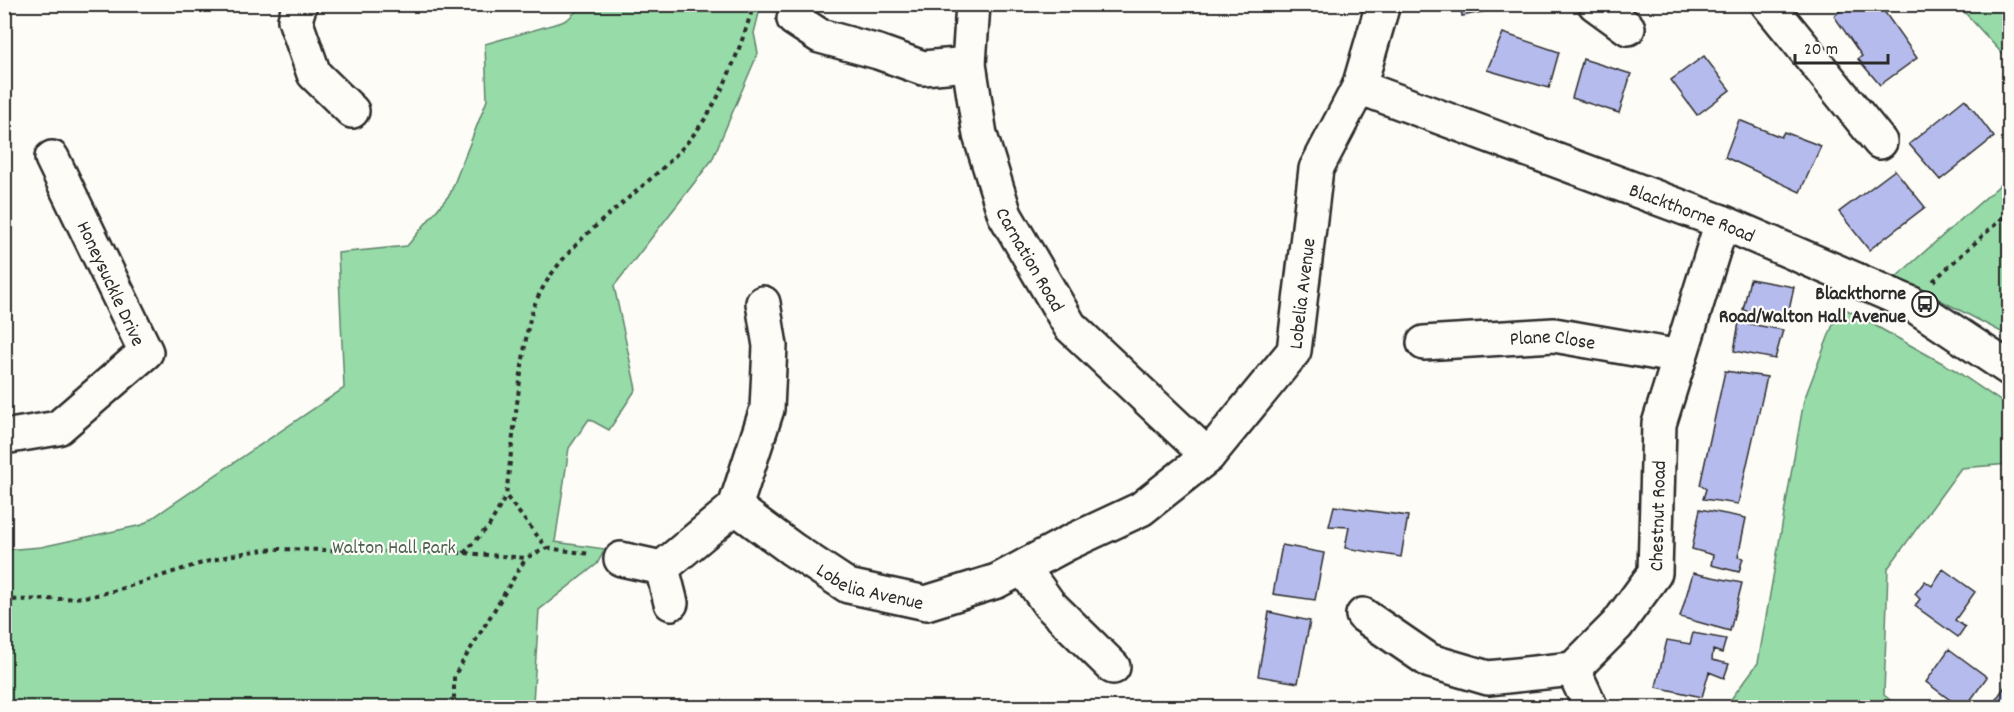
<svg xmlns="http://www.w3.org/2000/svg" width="2014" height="712" viewBox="0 0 2014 712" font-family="Dekko,sans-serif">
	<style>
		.green { fill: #96dba8; stroke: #60836a; stroke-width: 1.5 }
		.building { fill: #b5bced; stroke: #2b2b2b; stroke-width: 1.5 }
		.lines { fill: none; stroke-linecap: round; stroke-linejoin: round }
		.minor-casing { stroke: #2b2b2b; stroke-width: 38 }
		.path { stroke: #2b2b2b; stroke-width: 4; stroke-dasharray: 4.5 4.5; stroke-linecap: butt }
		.minor { stroke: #fdfcf7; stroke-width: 33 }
		.labels { text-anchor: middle; stroke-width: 4.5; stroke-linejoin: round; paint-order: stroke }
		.street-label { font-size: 20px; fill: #2b2b2b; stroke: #fdfcf7 }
		.poi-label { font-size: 20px; font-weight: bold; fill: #2b2b2b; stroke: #fdfcf7; text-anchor: end }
		.park-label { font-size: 20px; fill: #4b6050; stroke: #fdfcf7 }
	</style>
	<rect width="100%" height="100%" fill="#fdfcf7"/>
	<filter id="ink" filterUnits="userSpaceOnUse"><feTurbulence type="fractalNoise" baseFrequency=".0167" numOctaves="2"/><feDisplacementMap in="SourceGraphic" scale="12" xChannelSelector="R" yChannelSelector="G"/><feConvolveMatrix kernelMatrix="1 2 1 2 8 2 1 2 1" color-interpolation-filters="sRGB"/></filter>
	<g filter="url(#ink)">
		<path class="green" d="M 583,5 L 761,5 L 754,33 L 758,53 L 712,160 L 614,286 L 636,389 L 609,430 L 589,419 L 569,448 L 555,542 L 605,549 L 597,564 L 539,610 L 533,702 L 599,707 L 5,707 L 5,550 L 41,547 L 142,525 L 344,388 L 338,253 L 407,246 L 450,194 L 487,100 L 485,44 L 562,22 L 568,19 Z
			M 1958,5 L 2009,5 L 2009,61 Z
			M 2009,177 L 2009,336 L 1896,277 Z
			M 1840,306 L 1953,369 L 2009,407 L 2009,464 L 1961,468 L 1888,568 L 1884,695 L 1899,707 L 1725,707 L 1758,663 L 1804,400 Z"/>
		<path class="building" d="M 1460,4 L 1502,4 L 1502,8 L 1462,16 Z
			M 1849,4 L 1879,4 L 1917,58 L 1880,85 L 1858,59 L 1862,56 L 1834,16 Z
			M 1503,33 L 1559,52 L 1549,88 L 1487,70 Z
			M 1704,56 L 1730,90 L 1697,115 L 1671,80 Z
			M 1583,59 L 1631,74 L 1619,113 L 1572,98 Z
			M 1965,99 L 1994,137 L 1940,180 L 1909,144 Z
			M 1739,120 L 1781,137 L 1784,132 L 1821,146 L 1800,192 L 1725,157 Z
			M 1895,170 L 1925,207 L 1869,250 L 1839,212 Z
			M 1750,279 L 1794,287 L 1787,320 L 1743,310 Z
			M 1739,322 L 1783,330 L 1775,359 L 1734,351 Z
			M 1725,371 L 1767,377 L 1738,504 L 1703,499 L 1706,489 L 1700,485 Z
			M 1334,506 L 1408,516 L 1401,557 L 1345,548 L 1349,527 L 1329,526 Z
			M 1700,509 L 1746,518 L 1738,557 L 1743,558 L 1739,572 L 1711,565 L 1713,555 L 1692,549 Z
			M 1282,545 L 1324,553 L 1315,600 L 1273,594 Z
			M 1943,569 L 1975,592 L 1955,620 L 1965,627 L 1958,637 L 1915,606 L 1920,599 L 1915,594 L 1925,581 L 1932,586 Z
			M 1693,573 L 1742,583 L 1730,631 L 1680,617 Z
			M 1269,612 L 1310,621 L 1298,683 L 1258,676 Z
			M 1693,633 L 1726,639 L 1722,653 L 1713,650 L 1712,660 L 1729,664 L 1724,678 L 1709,672 L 1702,697 L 1656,687 L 1667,640 L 1690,644 Z
			M 1949,649 L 1987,677 L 1965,708 L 1961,708 L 1926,682 Z
			M 2008,682 L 2010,708 L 1990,708 Z
			M 1309,700 L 1353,708 L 1307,708 Z"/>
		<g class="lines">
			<g class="minor-casing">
				<g id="minor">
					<path d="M 300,4 L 295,20 L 314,74 L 352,111"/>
					<path id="s1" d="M 973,4 L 969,64 L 980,135 L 1005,215 L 1070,326 L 1208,456"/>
					<path d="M 1595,4 L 1628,28"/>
					<path d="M 1768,4 L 1880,142"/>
					<path d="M 794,19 L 820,36 L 878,52 L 923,68 L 969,64"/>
					<path id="s2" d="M 1359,87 L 1722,222 L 1912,304 L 2010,369"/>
					<path id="s3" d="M 763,303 L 770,346 L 767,409 L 735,507 L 792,549 L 848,586 L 926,603 L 997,581 L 1068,543 L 1141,509 L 1208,456 L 1294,351 L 1316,169 L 1359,87 L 1383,4"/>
					<path id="s4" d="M 1424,343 L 1554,335 L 1680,357"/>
					<path d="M 4,437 L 58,428 L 146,352 L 52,158"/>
					<path d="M 621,559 L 662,568"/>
					<path d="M 1023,568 L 1049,604 L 1113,667"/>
					<path d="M 671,603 L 662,568 L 735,507"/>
					<path id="s5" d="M 1363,615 L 1430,661 L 1488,678 L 1573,669 L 1617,625 L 1655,573 L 1659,424 L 1722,222"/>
					<path d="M 1573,669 L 1591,708"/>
				</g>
			</g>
			<path class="path" d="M 1933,281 L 2010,211
				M 547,548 L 590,554
				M 464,553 L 489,526 L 506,496
				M 4,600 C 37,599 73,601 105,593 C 163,578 218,552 278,549 L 464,553 L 526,558 L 547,548 L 506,496 C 511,453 516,409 522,366 C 526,340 528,314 541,291 C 575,229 646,193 690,139 C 722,101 739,51 754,4
				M 1622,701 L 1652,708
				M 454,708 L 454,676 L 526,558"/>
			<use href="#minor" class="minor"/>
		</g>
	</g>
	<defs>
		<g id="bus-ring" transform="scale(1.35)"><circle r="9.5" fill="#fdfcf7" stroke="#2b2b2b" stroke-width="1.5"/><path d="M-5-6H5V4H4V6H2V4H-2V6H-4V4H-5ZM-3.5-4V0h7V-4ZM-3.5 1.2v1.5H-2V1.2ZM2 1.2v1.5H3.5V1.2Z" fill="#2b2b2b"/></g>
	</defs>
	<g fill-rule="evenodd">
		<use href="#bus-ring" x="1925" y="304"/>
	</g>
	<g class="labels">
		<g class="street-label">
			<text dy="7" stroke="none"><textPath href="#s2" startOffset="356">Blackthorne Road</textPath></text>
			<text dy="7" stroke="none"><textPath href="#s1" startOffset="267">Carnation Road</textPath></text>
			<text transform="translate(112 283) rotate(65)" y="7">Honeysuckle Drive</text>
			<text dy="7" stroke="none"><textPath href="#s3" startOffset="942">Lobelia Avenue</textPath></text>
			<text dy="7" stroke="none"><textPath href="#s4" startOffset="129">Plane Close</textPath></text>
			<text dy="7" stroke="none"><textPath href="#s5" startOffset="411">Chestnut Road</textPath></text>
			<text dy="7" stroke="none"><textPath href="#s3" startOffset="369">Lobelia Avenue</textPath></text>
		</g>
		<g class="poi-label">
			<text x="1906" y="299">Blackthorne<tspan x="1906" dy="23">Road/Walton Hall Avenue</tspan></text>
		</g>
		<g class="park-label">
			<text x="394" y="553">Walton Hall Park</text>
		</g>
	</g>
	<rect width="2014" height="712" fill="none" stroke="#fdfcf7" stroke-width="24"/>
	<rect x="12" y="12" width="1990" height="688" fill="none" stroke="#2b2b2b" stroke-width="2" filter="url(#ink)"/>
	<path d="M1795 54v9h93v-9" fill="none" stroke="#2b2b2b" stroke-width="3"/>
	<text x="1804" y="54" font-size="18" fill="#2b2b2b" stroke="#fdfcf7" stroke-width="4.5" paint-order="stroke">20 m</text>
</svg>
